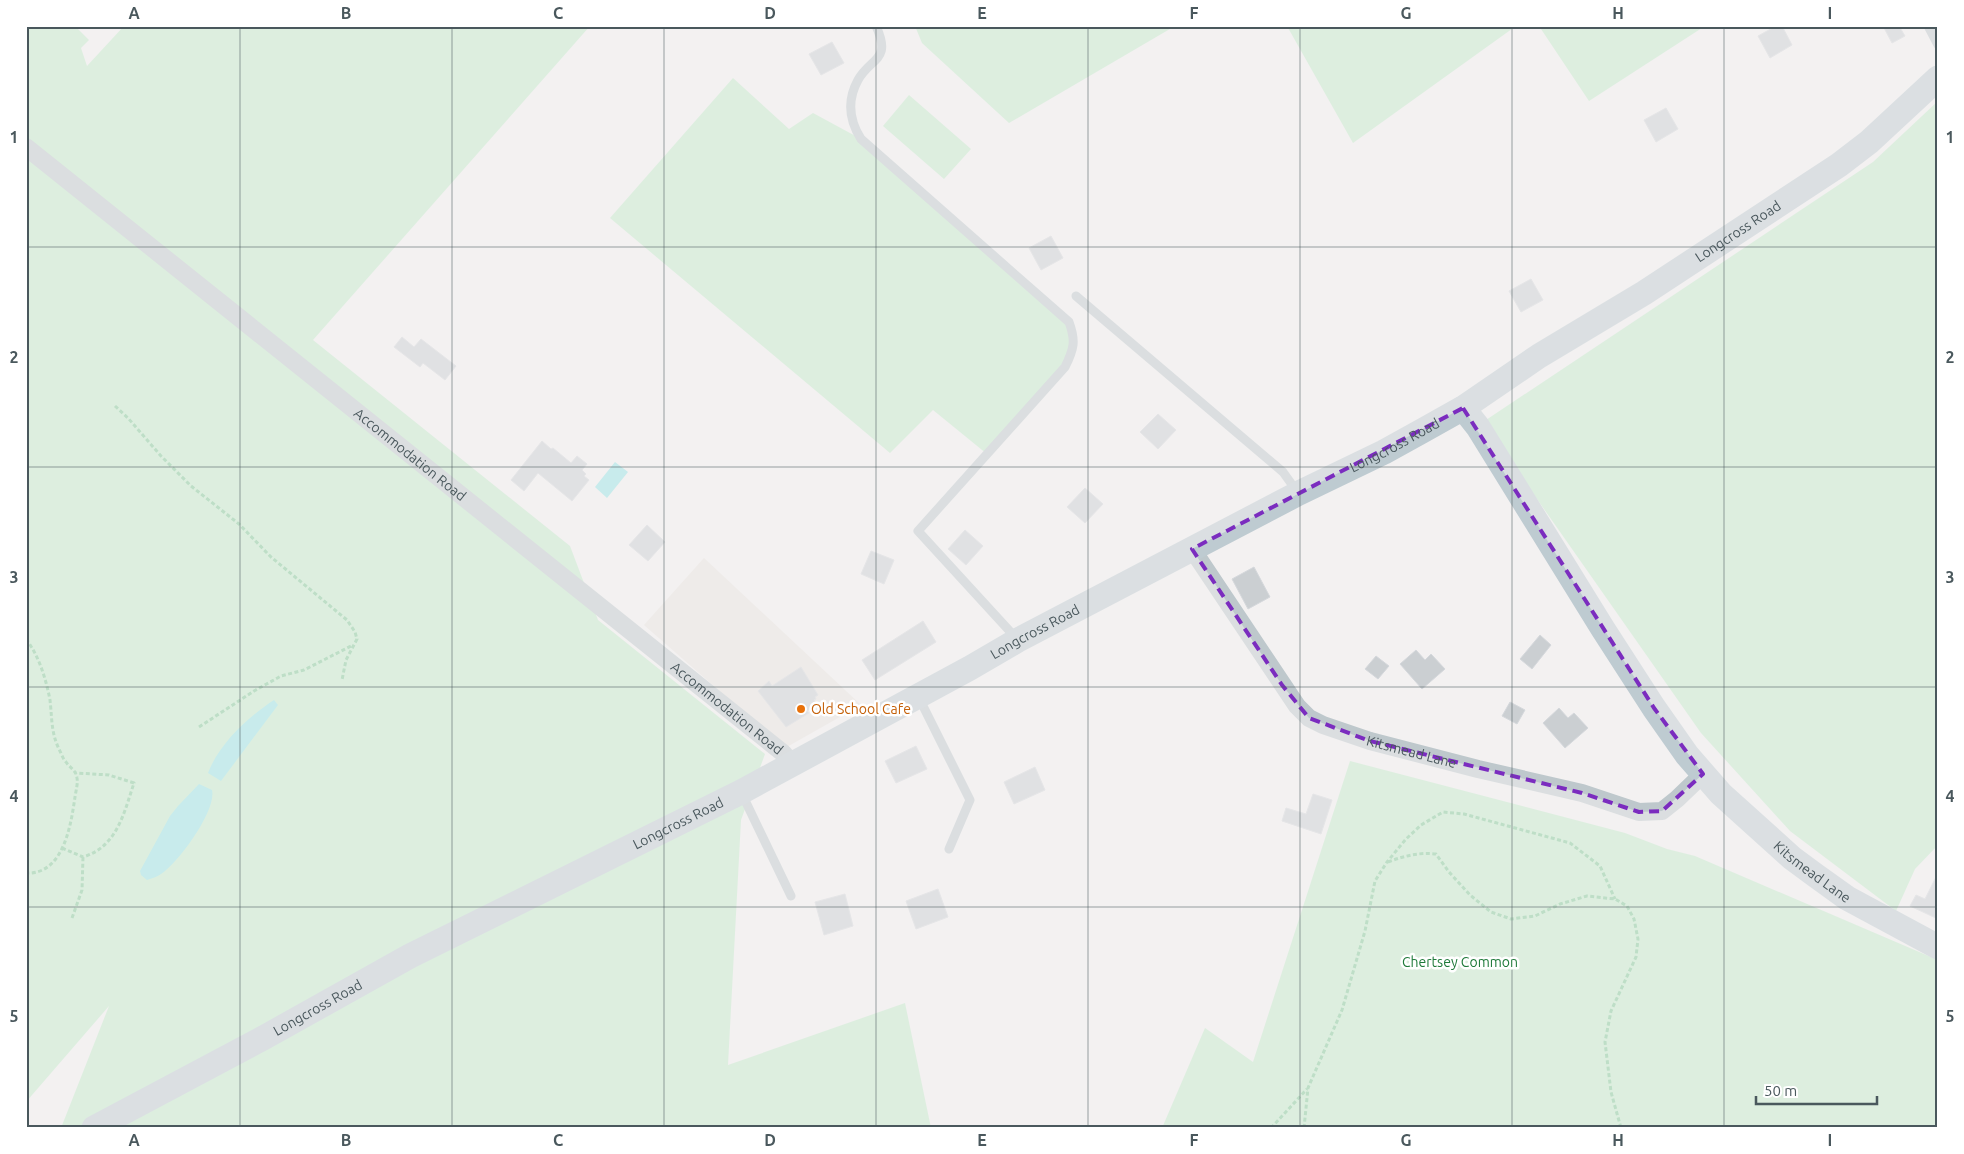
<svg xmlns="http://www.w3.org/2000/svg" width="1964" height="1154" viewBox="0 0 1964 1154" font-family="Ubuntu,sans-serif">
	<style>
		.commercial { fill: #e9e4df }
		.green { fill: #c3eccb }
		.water { fill: #94e5e6 }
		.building { fill: #cbcfd2; stroke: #d5d8dc }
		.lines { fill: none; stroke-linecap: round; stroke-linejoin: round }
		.path { stroke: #7ec894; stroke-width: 3; stroke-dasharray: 4 2.5; stroke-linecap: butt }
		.lane { stroke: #bec8cc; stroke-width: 9 }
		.street { stroke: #bec8cc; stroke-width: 18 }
		.secondary { stroke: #becbd1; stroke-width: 25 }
		.marked { fill: none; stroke: #7b2cbf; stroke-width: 4; stroke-dasharray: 10 6; stroke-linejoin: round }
		.grid { fill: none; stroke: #4a585d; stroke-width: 1; stroke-opacity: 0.55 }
		.food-dot { fill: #e8710a; stroke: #fff; stroke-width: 2 }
		.labels { text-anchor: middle; stroke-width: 5; stroke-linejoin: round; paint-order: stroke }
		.street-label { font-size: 14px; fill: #4a585d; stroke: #fff }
		.food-label { font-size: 14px; fill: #c56008; stroke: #fff; text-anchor: start }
		.park-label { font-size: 14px; fill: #1f7a3a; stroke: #fff }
		.neatline { fill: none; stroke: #4a585d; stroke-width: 2 }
		.grid-label { font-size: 16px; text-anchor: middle; font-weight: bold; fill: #4a585d }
	</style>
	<rect width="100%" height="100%" fill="#f3f1f1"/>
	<path class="commercial" d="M 704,558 L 861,705 L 785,748 L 644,625 Z"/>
	<path class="green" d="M 26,26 L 75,26 L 89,40 L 81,48 L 87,66 L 124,26 L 590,26 L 313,340 L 570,546 L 598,620 L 765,754 L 741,820 L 728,1065 L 905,1003 L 931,1128 L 61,1128 L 109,1006 L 26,1102 Z
		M 915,26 L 1175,26 L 1009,123 L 922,43 Z
		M 1287,26 L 1516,26 L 1353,143 Z
		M 1539,26 L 1705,26 L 1589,101 Z
		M 733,78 L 789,129 L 813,113 L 861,139 L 1069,322 L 1073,351 L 987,454 L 933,410 L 890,453 L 610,218 Z
		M 909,95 L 971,149 L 944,179 L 883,126 Z
		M 1938,101 L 1938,845 L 1915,869 L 1896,911 L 1790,831 L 1701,733 L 1483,422 L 1873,162 Z
		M 1350,761 L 1625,833 L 1667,849 L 1695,856 L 1938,960 L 1938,1128 L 1162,1128 L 1205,1028 L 1253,1062 Z"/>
	<path class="water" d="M 615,462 L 628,472 L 607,498 L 595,487 Z
		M 274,700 L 278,705 L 221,781 L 208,773 C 219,744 248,717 274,700 Z
		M 199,784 L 212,790 C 217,810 178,863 161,874 C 157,877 152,878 147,880 L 141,875 L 140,871 L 170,816 L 178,806 Z"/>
	<path class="building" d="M 1776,26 L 1782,26 L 1792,45 L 1770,58 L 1758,36 Z
		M 1883,26 L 1899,26 L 1905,36 L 1892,43 Z
		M 832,42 L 844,63 L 821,75 L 809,54 Z
		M 1666,108 L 1678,129 L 1656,142 L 1644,120 Z
		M 1051,236 L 1063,258 L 1041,270 L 1029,248 Z
		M 1531,279 L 1543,300 L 1521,312 L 1509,291 Z
		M 402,337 L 414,347 L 421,339 L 456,366 L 445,380 L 423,363 L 420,367 L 394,347 Z
		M 1158,414 L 1176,430 L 1158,449 L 1140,432 Z
		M 542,441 L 551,449 L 553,448 L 571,463 L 577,456 L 587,464 L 582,470 L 586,474 L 584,476 L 589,480 L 572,501 L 538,473 L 524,491 L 511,480 Z
		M 1085,488 L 1103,504 L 1085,523 L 1067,507 Z
		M 647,525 L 665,542 L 648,561 L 629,545 Z
		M 965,530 L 983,546 L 966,565 L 948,549 Z
		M 871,551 L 894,560 L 884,584 L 861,574 Z
		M 1254,567 L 1270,597 L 1248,609 L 1232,579 Z
		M 923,621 L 936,642 L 875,680 L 862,660 Z
		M 1540,635 L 1551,645 L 1532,669 L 1520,659 Z
		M 1416,650 L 1425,660 L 1431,654 L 1445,669 L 1422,689 L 1400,664 Z
		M 1376,656 L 1389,666 L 1378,679 L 1365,669 Z
		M 801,667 L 818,695 L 815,697 L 816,699 L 814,700 L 817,704 L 807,711 L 809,713 L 786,727 L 758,691 L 769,681 L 772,686 Z
		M 1510,702 L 1525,710 L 1517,724 L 1502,716 Z
		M 1559,708 L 1568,718 L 1574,713 L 1588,728 L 1565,748 L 1543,723 Z
		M 916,746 L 927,769 L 896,783 L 885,761 Z
		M 1035,767 L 1045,790 L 1014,804 L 1004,782 Z
		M 1313,794 L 1332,800 L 1321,834 L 1282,821 L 1286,808 L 1306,814 Z
		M 1938,873 L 1938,919 L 1910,906 L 1916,895 L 1925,899 Z
		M 938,889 L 948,917 L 916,929 L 906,901 Z
		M 845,894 L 853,926 L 824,935 L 815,902 Z"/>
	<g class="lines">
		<path class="path" d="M 115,406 L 128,418 L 161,456 L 191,486 L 239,524 L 271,557 L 347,620 L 355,632 L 357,639 L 346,660 L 342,680
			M 26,639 C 39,656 46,679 50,700 C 52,717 51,733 59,749 C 61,753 63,759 66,762 C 70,768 76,770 77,778 C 78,784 76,790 75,797 C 71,824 64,875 26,873
			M 199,727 L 254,691 L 281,676 L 304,670 L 353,645
			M 62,848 L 83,857 C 117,847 124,813 134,783 L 109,775 L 76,773
			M 1388,862 C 1404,856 1419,852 1436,854 L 1449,872 L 1470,895 L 1491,912 L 1511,919 L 1535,916 L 1560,904 L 1587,896 L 1615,899 L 1627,906 L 1634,919 L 1638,939 L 1636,957 L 1611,1011 L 1605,1042 L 1611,1092 L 1621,1128
			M 72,918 L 82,890 L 83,857
			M 1271,1128 L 1307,1089
			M 1304,1128 L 1308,1088 L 1342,1010 L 1365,931 L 1375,881 L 1387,862 L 1406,839 L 1421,825 L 1443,812 L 1464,814 L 1570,843 L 1600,866 L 1615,899"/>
		<path class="lane" d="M 876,26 C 892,61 871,57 858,80 C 847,100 849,120 861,139 L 1069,322 C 1076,341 1074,349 1065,367 L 918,531 L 1016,638
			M 1928,26 L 1938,45
			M 1076,296 L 1283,472 L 1298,493
			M 919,698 L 970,800 L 949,849
			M 742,794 L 791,896"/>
		<g class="street">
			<path id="s1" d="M 26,147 L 783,753 L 792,764"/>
			<path id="s2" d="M 1192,549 L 1297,706 L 1309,718 L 1323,725 L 1370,741 L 1478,769 L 1582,793 L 1639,812 L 1662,811 L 1677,799 L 1703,774"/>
		</g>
		<g class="secondary">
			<path id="s3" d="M 1463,408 L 1478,427 L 1603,629 L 1654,708 L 1687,755 L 1721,794 L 1792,858 L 1815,875 L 1847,898 L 1938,947"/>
			<path id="s4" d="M 94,1128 L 265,1037 L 410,956 L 741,792 L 970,668 L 1018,640 L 1299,493 L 1384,452 L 1422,431 L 1463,408 L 1539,356 L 1644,293 L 1839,165 L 1869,142 L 1938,78"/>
		</g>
	</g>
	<path d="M0 0H1964V1154H0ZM 1463,408 L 1654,708 L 1703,774 L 1662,811 L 1639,812 L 1582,793 L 1370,741 L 1309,718 L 1282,685 L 1192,549 Z" fill="#f3f1f1" fill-opacity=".55" fill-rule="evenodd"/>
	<path class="marked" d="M 1463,408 L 1654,708 L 1703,774 L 1662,811 L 1639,812 L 1582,793 L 1370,741 L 1309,718 L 1282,685 L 1192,549 Z"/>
	<path class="grid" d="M 240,26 L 240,1128M 452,26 L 452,1128M 664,26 L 664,1128M 876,26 L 876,1128M 1088,26 L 1088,1128M 1300,26 L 1300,1128M 1512,26 L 1512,1128M 1724,26 L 1724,1128M 26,247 L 1938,247M 26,467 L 1938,467M 26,687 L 1938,687M 26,907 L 1938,907"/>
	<circle class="food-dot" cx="801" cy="709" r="5"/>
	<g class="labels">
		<g class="street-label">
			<text dy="5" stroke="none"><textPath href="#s4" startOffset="1874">Longcross Road</textPath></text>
			<text dy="5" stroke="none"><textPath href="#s4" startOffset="1469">Longcross Road</textPath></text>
			<text dy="5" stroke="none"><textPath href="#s1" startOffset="492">Accommodation Road</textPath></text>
			<text dy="5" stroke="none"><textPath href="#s4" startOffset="1064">Longcross Road</textPath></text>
			<text dy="5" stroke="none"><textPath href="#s1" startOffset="898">Accommodation Road</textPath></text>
			<text dy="5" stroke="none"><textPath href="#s2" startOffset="314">Kitsmead Lane</textPath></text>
			<text dy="5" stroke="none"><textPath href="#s4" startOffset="659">Longcross Road</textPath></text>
			<text dy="5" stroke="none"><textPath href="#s3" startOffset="585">Kitsmead Lane</textPath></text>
			<text dy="5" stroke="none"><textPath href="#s4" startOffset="254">Longcross Road</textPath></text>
		</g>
		<g class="food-label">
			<text x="811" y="714">Old School Cafe</text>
		</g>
		<g class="park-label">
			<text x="1460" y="967">Chertsey Common</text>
		</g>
	</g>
	<rect width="1964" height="1154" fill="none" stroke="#ffffff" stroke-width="55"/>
	<path d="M1756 1096v8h121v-8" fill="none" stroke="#4a585d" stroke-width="2.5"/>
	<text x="1764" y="1096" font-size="15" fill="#4a585d" stroke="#ffffff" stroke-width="4" paint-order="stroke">50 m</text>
	<rect x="28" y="28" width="1908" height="1098" class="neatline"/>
	<g class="grid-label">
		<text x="134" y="19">A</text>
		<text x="346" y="19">B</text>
		<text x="558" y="19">C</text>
		<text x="770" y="19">D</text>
		<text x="982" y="19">E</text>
		<text x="1194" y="19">F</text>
		<text x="1406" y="19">G</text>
		<text x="1618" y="19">H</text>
		<text x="1830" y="19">I</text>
		<text x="14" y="143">1</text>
		<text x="1950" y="143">1</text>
		<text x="14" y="363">2</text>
		<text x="1950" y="363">2</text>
		<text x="14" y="583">3</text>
		<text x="1950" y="583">3</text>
		<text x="14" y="802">4</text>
		<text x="1950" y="802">4</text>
		<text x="14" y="1022">5</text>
		<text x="1950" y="1022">5</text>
		<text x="134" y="1146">A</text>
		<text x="346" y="1146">B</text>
		<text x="558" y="1146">C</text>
		<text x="770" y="1146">D</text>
		<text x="982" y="1146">E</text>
		<text x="1194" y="1146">F</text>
		<text x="1406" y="1146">G</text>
		<text x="1618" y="1146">H</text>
		<text x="1830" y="1146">I</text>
	</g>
</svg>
